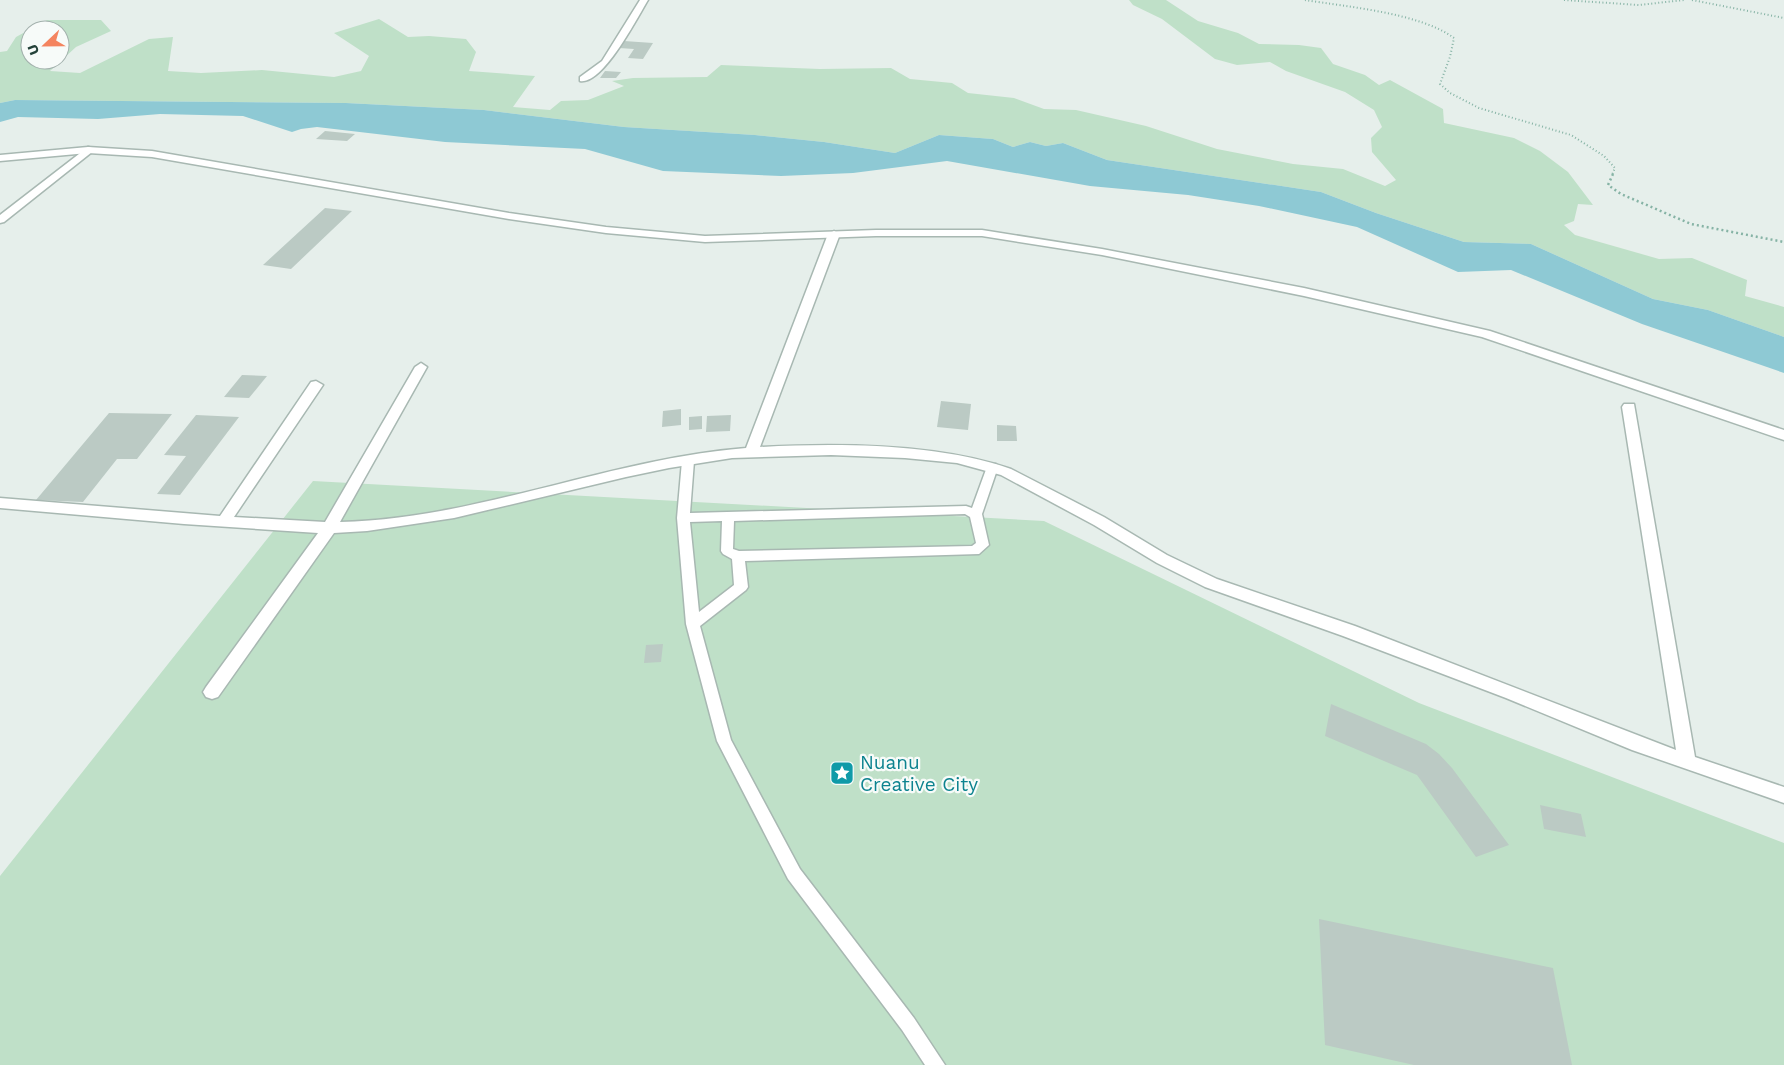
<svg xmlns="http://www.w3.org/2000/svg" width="1784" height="1065" viewBox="0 0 1784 1065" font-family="'Work Sans',sans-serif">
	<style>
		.green { fill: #bfe0c8; fill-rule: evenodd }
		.water { fill: #8ec9d4 }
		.building { fill: #bbcac4 }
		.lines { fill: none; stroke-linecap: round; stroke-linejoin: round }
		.service-casing { stroke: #a8b8b2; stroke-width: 3 }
		.minor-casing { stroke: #a8b8b2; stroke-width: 3 }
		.tertiary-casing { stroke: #a8b8b2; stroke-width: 3 }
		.path-far1 { stroke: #86b3a5; stroke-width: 2; stroke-dasharray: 1 2.5; stroke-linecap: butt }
		.path { stroke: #86b3a5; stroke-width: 2.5; stroke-dasharray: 2 3; stroke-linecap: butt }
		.service { fill: #fff; fill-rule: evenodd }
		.minor { fill: #fff; fill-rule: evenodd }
		.tertiary { fill: #fff; fill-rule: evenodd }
		.labels { text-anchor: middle; stroke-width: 4.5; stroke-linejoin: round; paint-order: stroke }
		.near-culture-label { font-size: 19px; fill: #0d838f; stroke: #f7fbf9; text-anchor: start }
	</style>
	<rect width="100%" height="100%" fill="#e6efeb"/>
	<path class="green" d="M 1129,0 L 1166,0 L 1198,21 L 1238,33 L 1259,44 L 1299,45 L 1321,48 L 1333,64 L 1365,75 L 1379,85 L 1390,80 L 1443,109 L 1444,123 L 1514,138 L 1540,151 L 1568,172 L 1593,205 L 1578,204 L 1574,221 L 1564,225 L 1575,235 L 1659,259 L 1692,258 L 1747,280 L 1745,296 L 1784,307 L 1784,337 L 1708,310 L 1653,299 L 1531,244 L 1464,242 L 1376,213 L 1321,192 L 1107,160 L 1063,143 L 1046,146 L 1030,142 L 1013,147 L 993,139 L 939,135 L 895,153 L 824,142 L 755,135 L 624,127 L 484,110 L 346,103 L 15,100 L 0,103 L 0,52 L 7,51 L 16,37 L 47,20 L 101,20 L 111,31 L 76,47 L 50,71 L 80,73 L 149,39 L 173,37 L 168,71 L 201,73 L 262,70 L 334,77 L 361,71 L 369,56 L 334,33 L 379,19 L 408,37 L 429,36 L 466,39 L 476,52 L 469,71 L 535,76 L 513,107 L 550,110 L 561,101 L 588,100 L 624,86 L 612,81 L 633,78 L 707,77 L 721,65 L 820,69 L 891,68 L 910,79 L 952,83 L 968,93 L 1014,98 L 1044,109 L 1076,110 L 1146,126 L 1217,149 L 1293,164 L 1343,169 L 1385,186 L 1396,180 L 1372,152 L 1371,138 L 1382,127 L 1374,110 L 1345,92 L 1286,71 L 1270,62 L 1237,65 L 1215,59 L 1162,19 L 1133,5 ZM 30,30 L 60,30 L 60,60 L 30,60 Z
		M 313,481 L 1044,521 L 1419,703 L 1784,843 L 1784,1065 L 0,1065 L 0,876 Z"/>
	<path class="water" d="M 15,100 L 346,103 L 484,110 L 624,127 L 755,135 L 824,142 L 895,153 L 939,135 L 993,139 L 1013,147 L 1030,142 L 1046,146 L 1063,143 L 1107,160 L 1321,192 L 1376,213 L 1464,242 L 1531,244 L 1653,299 L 1708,310 L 1784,337 L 1784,373 L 1642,324 L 1511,270 L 1458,272 L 1357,227 L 1259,206 L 1188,195 L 1090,186 L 947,161 L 853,173 L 781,176 L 663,171 L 585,149 L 445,142 L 317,127 L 301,129 L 292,132 L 243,116 L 160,114 L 98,119 L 18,117 L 0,122 L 0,103 Z"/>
	<path class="building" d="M 624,41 L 653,43 L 643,59 L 628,58 L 634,49 L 619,48 Z
		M 605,71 L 621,72 L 616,78 L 600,78 Z
		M 325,131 L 355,134 L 347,141 L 316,139 Z
		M 325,208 L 352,211 L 291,269 L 263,265 Z
		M 242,375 L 267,376 L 249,398 L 224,397 Z
		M 941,401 L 971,404 L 968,430 L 937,427 Z
		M 681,409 L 681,425 L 662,427 L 663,411 Z
		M 109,413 L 172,414 L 137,459 L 117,459 L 83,502 L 36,500 Z
		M 196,415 L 239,417 L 180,495 L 157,494 L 186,456 L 164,455 Z
		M 731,415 L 730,431 L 706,432 L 707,416 Z
		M 702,416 L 702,429 L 689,430 L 689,417 Z
		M 997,425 L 1016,426 L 1017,441 L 997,441 Z
		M 663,644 L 661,662 L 644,663 L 646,645 Z
		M 1331,704 L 1426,744 L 1439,754 L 1452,768 L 1509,845 L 1476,857 L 1417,775 L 1325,736 Z
		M 1540,805 L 1581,814 L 1586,837 L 1544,829 Z
		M 1319,919 L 1553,968 L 1572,1065 L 1414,1065 L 1325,1045 Z"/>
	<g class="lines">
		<g class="service-casing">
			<path id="service" d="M 688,457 L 694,461 L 690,513 L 966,506 L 972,508 L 988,464 L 996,464 L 998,467 L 982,514 L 989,545 L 979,554 L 745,561 L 748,587 L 746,590 L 700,626 L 731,740 L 800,869 L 914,1018 L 945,1065 L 925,1065 L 902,1030 L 788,879 L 717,741 L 686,624 L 677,518 L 682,461 ZM 965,514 L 970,517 L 976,543 L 972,546 L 739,551 L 733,549 L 734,521 ZM 722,521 L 721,551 L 723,554 L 732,559 L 734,585 L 699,612 L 690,522 Z"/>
		</g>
		<g class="minor-casing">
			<path id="minor" d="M 640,0 L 648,0 C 637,18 603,85 580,81 L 580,77 L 602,61 Z
				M 88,147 L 92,148 L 92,152 L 4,222 L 0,223 L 0,215 Z
				M 834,231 L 840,234 L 760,447 C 838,443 937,443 1011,469 L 1104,517 L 1167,555 L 1217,579 L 1355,626 L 1676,750 L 1622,407 L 1624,404 L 1634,404 L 1695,757 L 1784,787 L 1784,803 L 1632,750 L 1506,698 L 1343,636 L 1205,587 L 1157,563 L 1094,525 L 1001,475 L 957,463 L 905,458 L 831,455 L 732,458 L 669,468 L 626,477 L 454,518 L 367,531 L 334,533 L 218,697 L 212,699 L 206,697 L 203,692 L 206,687 L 318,533 L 184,524 L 0,508 L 0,498 L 220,516 L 311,382 L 316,381 L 323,385 L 234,517 L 325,522 L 415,367 L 421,363 L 427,367 L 340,522 C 478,519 608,459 746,448 L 828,234 Z"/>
		</g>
		<g class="tertiary-casing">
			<path id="tertiary" d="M 88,147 L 152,151 L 509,213 L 606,227 L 705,236 L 876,230 L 982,230 L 1102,249 L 1304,288 L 1490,331 L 1784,430 L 1784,440 L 1482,337 L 1304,296 L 1102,255 L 982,236 L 876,236 L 705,242 L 606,233 L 509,219 L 152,157 L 88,153 L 0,161 L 0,155 Z"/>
		</g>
		<path class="path-far1" d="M 1305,0 C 1348,7 1420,13 1454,38 L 1450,57 L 1440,84 L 1450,93 L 1479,108 L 1571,135 L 1604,156 L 1615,168 L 1612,175
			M 1564,0 L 1639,5 L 1684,0
			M 1692,0 L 1784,18"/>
		<path class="path" d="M 1613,174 L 1608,185 L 1621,194 L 1691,224 L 1784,242"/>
		<use href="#service" class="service"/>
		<use href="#minor" class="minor"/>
		<use href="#tertiary" class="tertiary"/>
	</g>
	<defs>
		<g id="sight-square" transform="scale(1.25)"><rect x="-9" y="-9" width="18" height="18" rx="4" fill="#0f9aa8" stroke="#f7fbf9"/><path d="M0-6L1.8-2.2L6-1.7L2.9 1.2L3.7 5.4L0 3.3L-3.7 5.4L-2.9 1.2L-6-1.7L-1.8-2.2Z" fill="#fff"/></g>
	</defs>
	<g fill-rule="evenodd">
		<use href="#sight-square" x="842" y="773"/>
	</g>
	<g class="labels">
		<g class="near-culture-label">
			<text x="860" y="769">Nuanu<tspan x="860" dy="22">Creative City</tspan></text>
		</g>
	</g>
	<g transform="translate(45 45) rotate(248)"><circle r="24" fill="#f7fbf9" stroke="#a3b1ad"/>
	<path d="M0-4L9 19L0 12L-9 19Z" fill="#f4845f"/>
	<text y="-8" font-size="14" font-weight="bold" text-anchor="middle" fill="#24423a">U</text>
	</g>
</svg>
